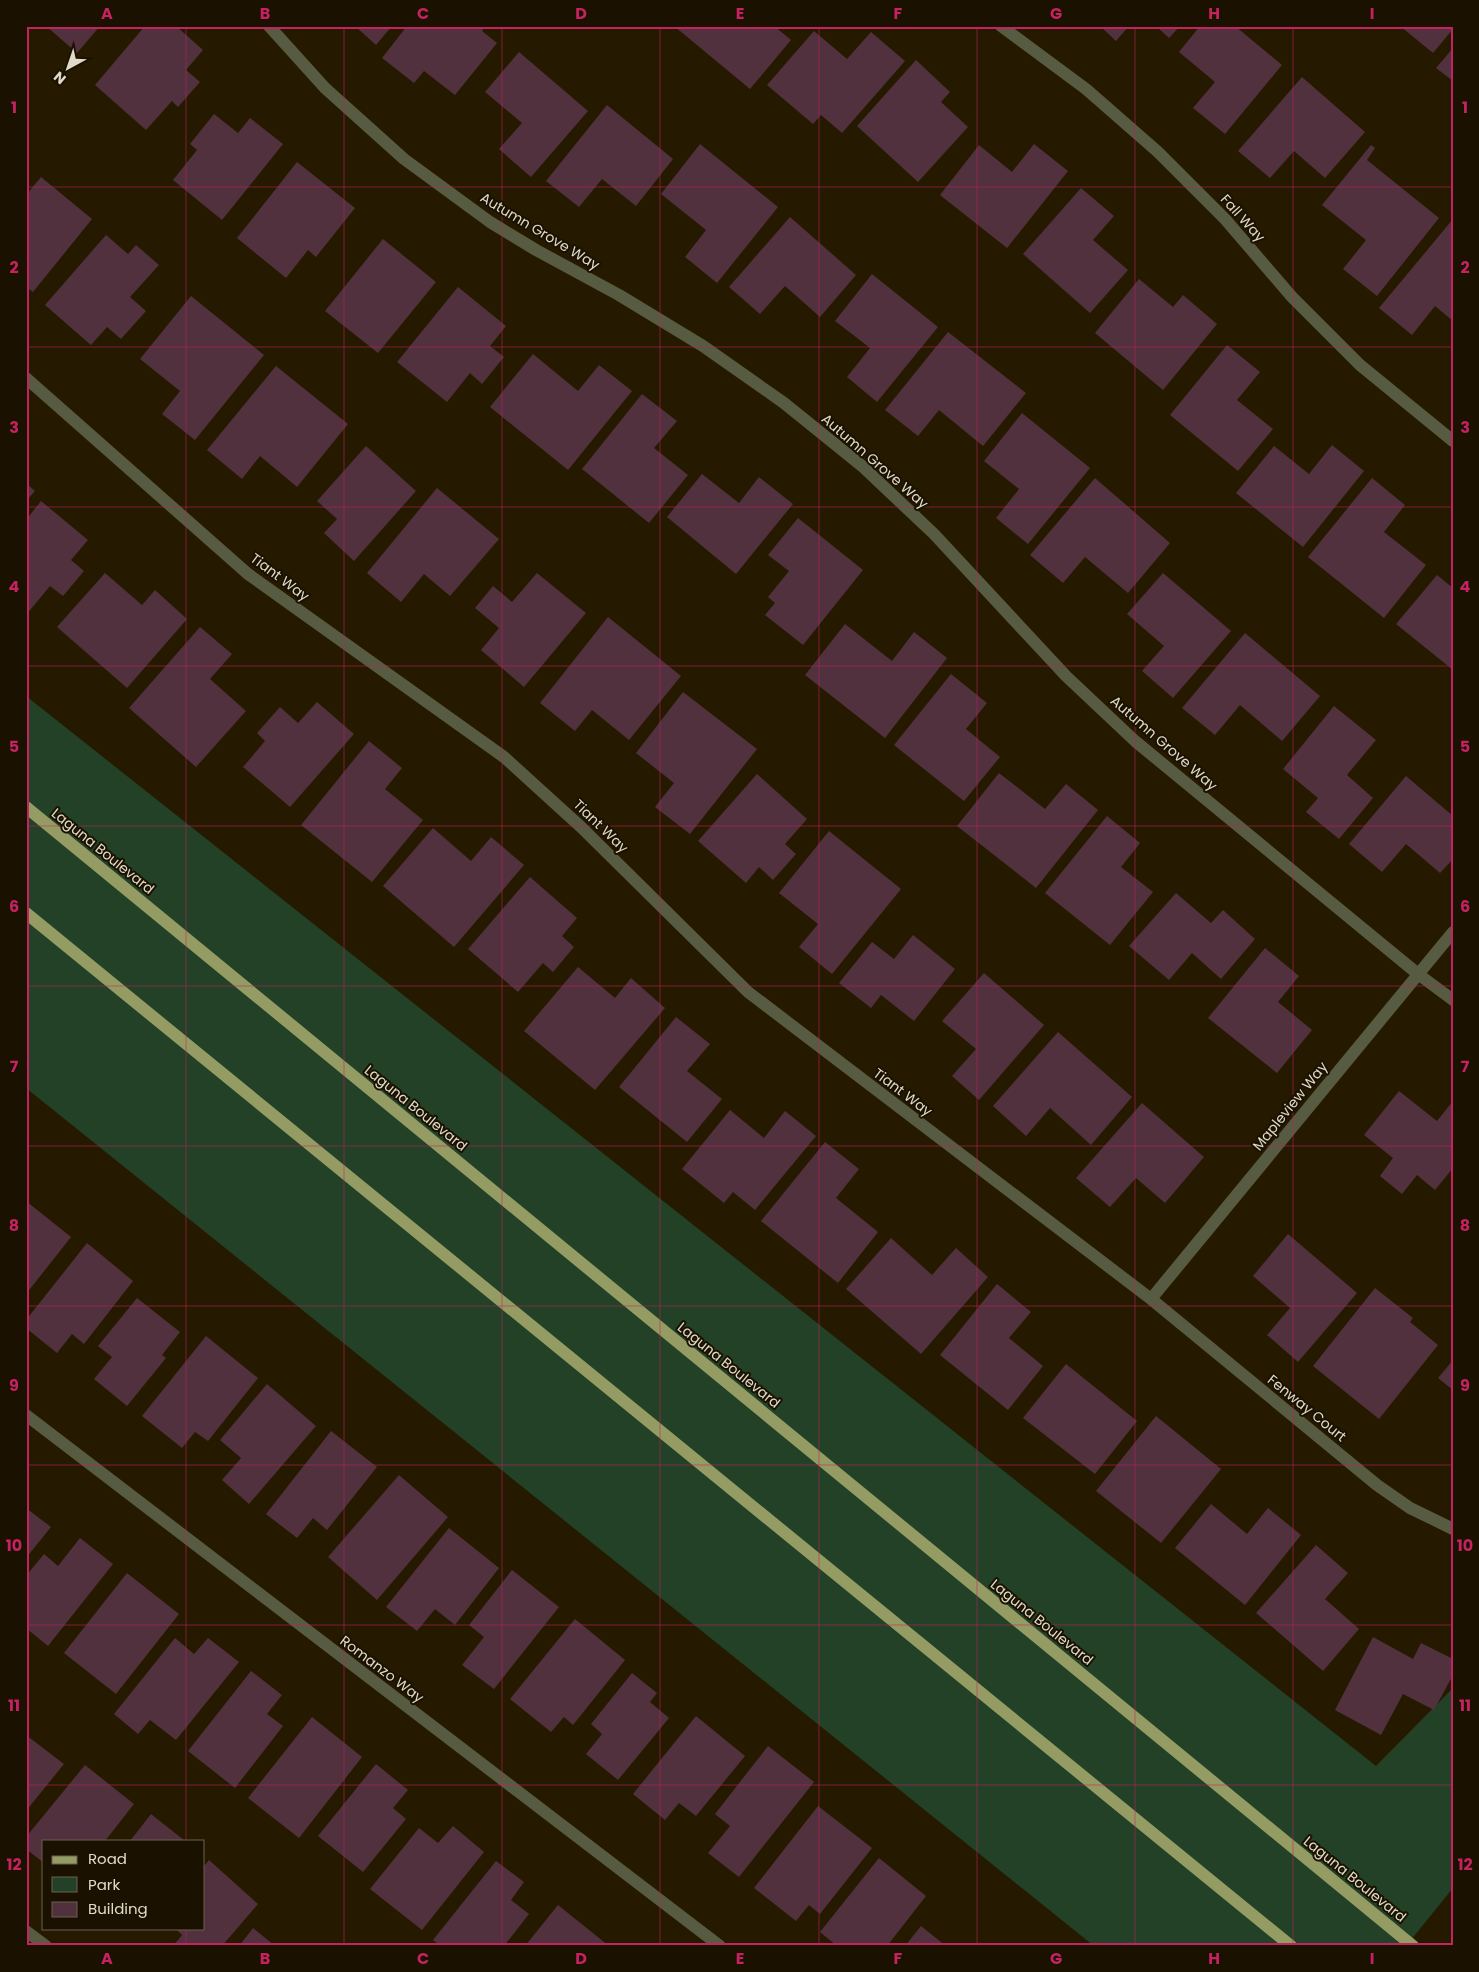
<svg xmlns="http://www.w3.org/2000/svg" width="1479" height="1972" viewBox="0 0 1479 1972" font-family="Poppins,sans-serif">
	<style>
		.green { fill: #224127 }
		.building { fill: #51313d }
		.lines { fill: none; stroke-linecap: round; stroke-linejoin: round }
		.minor { stroke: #575b41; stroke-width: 12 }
		.primary { stroke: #949c64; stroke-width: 12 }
		.grid { fill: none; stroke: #c42260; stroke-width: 1; stroke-opacity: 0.55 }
		.labels { text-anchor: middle; stroke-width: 4; stroke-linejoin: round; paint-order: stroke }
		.street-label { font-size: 14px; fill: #e1dac8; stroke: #1a1100 }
		.neatline { fill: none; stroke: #c42260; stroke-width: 2 }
		.grid-label { font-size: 16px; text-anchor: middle; font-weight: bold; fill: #c42260 }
	</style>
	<rect width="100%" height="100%" fill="#251a00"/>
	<path class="green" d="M 26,696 L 1376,1766 L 1453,1688 L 1453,1888 L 1406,1946 L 1094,1946 L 26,1088 Z"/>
	<path class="building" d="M 46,26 L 100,26 L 77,53 Z
		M 145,26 L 176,26 L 203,50 L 186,70 L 200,82 L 178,107 L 172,101 L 146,130 L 95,85 Z
		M 355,26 L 392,26 L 376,45 Z
		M 407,26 L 485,26 L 482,31 L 497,43 L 455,95 L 424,71 L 414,83 L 382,58 Z
		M 674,26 L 774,26 L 791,40 L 750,89 Z
		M 1100,26 L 1129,26 L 1116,41 Z
		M 1156,26 L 1180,26 L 1169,38 Z
		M 1200,26 L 1235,26 L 1282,65 L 1225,134 L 1193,108 L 1215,82 L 1179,52 Z
		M 1400,26 L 1453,26 L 1453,29 L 1433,53 Z
		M 814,31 L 847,59 L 871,32 L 905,61 L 842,133 L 821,115 L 813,124 L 767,85 Z
		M 1453,48 L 1453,81 L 1436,68 Z
		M 519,52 L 588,111 L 531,177 L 499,149 L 522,123 L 485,92 Z
		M 916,60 L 950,92 L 941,102 L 968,127 L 918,182 L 857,126 Z
		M 1302,77 L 1365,132 L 1325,178 L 1294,151 L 1270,178 L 1238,151 Z
		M 607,105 L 673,159 L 636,206 L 602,179 L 579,207 L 546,181 Z
		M 214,114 L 238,133 L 250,118 L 283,144 L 222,220 L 173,180 L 197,150 L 190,144 Z
		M 700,144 L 778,207 L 717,283 L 685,257 L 706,230 L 661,194 Z
		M 1034,144 L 1068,171 L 1007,248 L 940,195 L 979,145 L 1012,172 Z
		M 1371,145 L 1375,148 L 1367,160 L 1439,218 L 1377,296 L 1343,269 L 1366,240 L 1322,205 Z
		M 297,162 L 355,208 L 316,257 L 308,250 L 286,278 L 237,238 Z
		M 41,177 L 92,219 L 33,292 L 26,287 L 26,195 Z
		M 1081,188 L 1114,216 L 1093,240 L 1128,270 L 1090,313 L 1023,254 Z
		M 790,217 L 856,275 L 820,317 L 785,286 L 760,314 L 729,287 Z
		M 1453,219 L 1453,321 L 1435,306 L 1412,335 L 1379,308 Z
		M 106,235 L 128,254 L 136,245 L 159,265 L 130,297 L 146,311 L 121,339 L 107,327 L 91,345 L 45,305 Z
		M 383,239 L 436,282 L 378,353 L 325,311 Z
		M 872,274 L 938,327 L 877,402 L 847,377 L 870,348 L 835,321 Z
		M 1139,279 L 1173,307 L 1183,295 L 1217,324 L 1163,390 L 1095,333 Z
		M 458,287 L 506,326 L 490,346 L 504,357 L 482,384 L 470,373 L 447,402 L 397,362 Z
		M 191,296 L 264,355 L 195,440 L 162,414 L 180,391 L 140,359 Z
		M 948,332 L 1026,393 L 983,446 L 939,410 L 918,436 L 885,410 Z
		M 1227,345 L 1260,372 L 1237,400 L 1273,429 L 1238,471 L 1170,415 Z
		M 533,354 L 578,391 L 599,365 L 632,391 L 568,470 L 490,407 Z
		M 276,366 L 348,424 L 297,487 L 260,456 L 242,479 L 207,450 Z
		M 642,394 L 677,421 L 654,448 L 688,475 L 649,523 L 582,469 Z
		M 1022,413 L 1090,468 L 1028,544 L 996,518 L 1019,489 L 984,461 Z
		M 1332,445 L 1364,471 L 1303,547 L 1236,493 L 1274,446 L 1309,474 Z
		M 366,446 L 416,491 L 354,561 L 324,533 L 337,519 L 317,501 Z
		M 702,474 L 739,503 L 759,477 L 793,504 L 736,574 L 667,517 Z
		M 1095,478 L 1170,543 L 1128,593 L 1085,557 L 1063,583 L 1030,555 Z
		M 1372,478 L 1405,505 L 1384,532 L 1426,565 L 1384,618 L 1308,557 Z
		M 26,483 L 35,491 L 26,501 Z
		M 437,488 L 499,539 L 450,596 L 424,574 L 401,602 L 367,573 Z
		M 41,501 L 88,540 L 71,560 L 84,571 L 63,596 L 50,586 L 26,615 L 26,520 Z
		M 798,518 L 863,570 L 803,645 L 765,615 L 775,603 L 768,597 L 789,571 L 768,555 Z
		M 105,573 L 142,605 L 155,590 L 187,619 L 127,688 L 57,627 Z
		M 537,573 L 586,613 L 524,687 L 481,650 L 499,628 L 475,608 L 493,586 L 512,602 Z
		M 1163,573 L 1231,631 L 1173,698 L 1142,671 L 1164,646 L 1127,614 Z
		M 1437,575 L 1453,588 L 1453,670 L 1396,624 Z
		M 608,617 L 681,676 L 629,740 L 592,710 L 575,731 L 540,703 Z
		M 845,624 L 892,661 L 914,632 L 947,658 L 885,738 L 805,675 Z
		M 200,627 L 232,654 L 210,679 L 246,711 L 196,767 L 129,708 Z
		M 1245,633 L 1320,696 L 1282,741 L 1240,705 L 1215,735 L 1182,708 Z
		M 951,674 L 987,703 L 966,729 L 1000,757 L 964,801 L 894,745 Z
		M 683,692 L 757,749 L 690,834 L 655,807 L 674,783 L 636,753 Z
		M 317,702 L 354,734 L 290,807 L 243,767 L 265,741 L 257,733 L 280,707 L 298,723 Z
		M 1334,706 L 1376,740 L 1347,775 L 1373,798 L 1339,839 L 1306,812 L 1318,798 L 1283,769 Z
		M 369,741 L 402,768 L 385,789 L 423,820 L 372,882 L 301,825 Z
		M 999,773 L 1045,809 L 1066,784 L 1098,810 L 1036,888 L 957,826 Z
		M 757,774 L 807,819 L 785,844 L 796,854 L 773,880 L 759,867 L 746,883 L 698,841 Z
		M 1406,776 L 1453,816 L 1453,859 L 1440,873 L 1406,844 L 1382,872 L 1349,844 Z
		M 1107,816 L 1140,843 L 1121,867 L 1153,892 L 1110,945 L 1045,893 Z
		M 433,828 L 471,861 L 491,837 L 524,865 L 454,947 L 383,886 Z
		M 829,831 L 901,889 L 832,974 L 799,947 L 818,924 L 779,893 Z
		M 530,877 L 577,918 L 562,936 L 574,947 L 553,972 L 543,963 L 518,992 L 468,949 Z
		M 1176,893 L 1211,923 L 1223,910 L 1255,939 L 1221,979 L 1192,953 L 1169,980 L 1129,946 Z
		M 913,935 L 955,969 L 914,1021 L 881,995 L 871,1008 L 839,983 L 872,942 L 894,959 Z
		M 1265,948 L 1299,976 L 1278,1002 L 1312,1030 L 1277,1073 L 1208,1018 Z
		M 578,967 L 615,998 L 631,978 L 665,1008 L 595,1090 L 524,1031 Z
		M 984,973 L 1044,1025 L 979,1100 L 952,1076 L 976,1049 L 942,1021 Z
		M 676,1017 L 710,1044 L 687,1071 L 722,1099 L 687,1142 L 619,1087 Z
		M 1058,1032 L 1132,1097 L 1091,1145 L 1050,1108 L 1026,1136 L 993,1106 Z
		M 1399,1091 L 1437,1121 L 1453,1101 L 1453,1168 L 1435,1190 L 1417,1175 L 1402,1194 L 1380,1176 L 1393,1158 L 1364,1135 Z
		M 1142,1103 L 1204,1157 L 1165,1203 L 1136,1178 L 1110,1207 L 1076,1178 Z
		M 730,1110 L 764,1138 L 785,1111 L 816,1136 L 755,1210 L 733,1192 L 724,1203 L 682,1169 Z
		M 825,1142 L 859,1169 L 836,1198 L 878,1232 L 838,1283 L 761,1221 Z
		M 26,1201 L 71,1237 L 26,1294 Z
		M 1288,1234 L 1357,1293 L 1298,1362 L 1267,1335 L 1290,1308 L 1253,1276 Z
		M 891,1238 L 932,1275 L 956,1248 L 988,1277 L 921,1354 L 846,1289 Z
		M 87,1243 L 133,1281 L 84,1344 L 72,1334 L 57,1353 L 26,1328 L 26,1320 Z
		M 997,1284 L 1031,1312 L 1009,1338 L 1043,1366 L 1008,1410 L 940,1355 Z
		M 1375,1288 L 1413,1318 L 1410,1322 L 1438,1345 L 1379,1419 L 1313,1366 Z
		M 137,1298 L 180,1332 L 162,1355 L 166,1358 L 127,1406 L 94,1379 L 112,1357 L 98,1346 Z
		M 206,1336 L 258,1378 L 208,1441 L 195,1432 L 182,1448 L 142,1416 Z
		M 1453,1360 L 1453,1390 L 1438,1378 Z
		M 1066,1364 L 1137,1421 L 1095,1474 L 1023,1418 Z
		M 267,1384 L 316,1426 L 249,1504 L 222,1480 L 241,1458 L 220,1440 Z
		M 1156,1416 L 1221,1469 L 1161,1543 L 1096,1491 Z
		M 331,1431 L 377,1467 L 327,1530 L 313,1518 L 297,1538 L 266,1514 Z
		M 399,1475 L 448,1517 L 377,1600 L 328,1557 Z
		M 1211,1504 L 1247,1534 L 1268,1508 L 1301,1535 L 1245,1605 L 1175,1548 Z
		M 26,1508 L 51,1527 L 26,1558 Z
		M 449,1528 L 499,1568 L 455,1625 L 435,1609 L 417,1631 L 386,1607 Z
		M 80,1538 L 113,1564 L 48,1646 L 26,1628 L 26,1576 L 44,1554 L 58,1566 Z
		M 1316,1545 L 1348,1573 L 1325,1599 L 1359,1629 L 1323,1671 L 1256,1613 Z
		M 512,1570 L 559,1607 L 494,1689 L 462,1665 L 484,1637 L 469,1625 Z
		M 127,1573 L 179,1614 L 116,1694 L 64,1653 Z
		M 575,1619 L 625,1660 L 573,1725 L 564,1717 L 551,1732 L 510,1699 Z
		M 1373,1637 L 1413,1659 L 1421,1643 L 1453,1659 L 1453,1675 L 1434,1710 L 1403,1694 L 1381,1735 L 1335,1710 Z
		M 175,1638 L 194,1654 L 208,1638 L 239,1662 L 176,1740 L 150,1720 L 138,1734 L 114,1714 Z
		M 251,1671 L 282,1695 L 267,1714 L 283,1726 L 235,1788 L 188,1751 Z
		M 632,1673 L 657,1693 L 650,1702 L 669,1718 L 618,1780 L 586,1754 L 602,1734 L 591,1724 Z
		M 696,1716 L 745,1756 L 696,1816 L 679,1803 L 665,1820 L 633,1794 Z
		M 312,1717 L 362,1757 L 299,1838 L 248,1798 Z
		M 26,1735 L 64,1764 L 26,1811 Z
		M 768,1746 L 814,1782 L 739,1877 L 708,1853 L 730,1826 L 715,1814 Z
		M 376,1764 L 408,1790 L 393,1808 L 406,1819 L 363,1872 L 318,1836 Z
		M 85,1765 L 134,1804 L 105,1841 L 44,1841 L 44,1863 L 26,1849 L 26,1837 Z
		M 818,1806 L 872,1848 L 820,1914 L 809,1905 L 796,1921 L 754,1888 Z
		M 151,1814 L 185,1841 L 130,1841 Z
		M 453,1826 L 484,1852 L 422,1930 L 370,1889 L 419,1828 L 438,1843 Z
		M 879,1858 L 926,1896 L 887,1946 L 837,1946 L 820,1932 Z
		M 209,1860 L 258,1904 L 222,1946 L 173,1946 L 182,1935 L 175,1928 L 204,1928 L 204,1866 Z
		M 496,1861 L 524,1882 L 511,1900 L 529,1914 L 504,1946 L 441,1946 L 433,1940 Z
		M 558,1905 L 609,1946 L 525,1946 Z
		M 921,1926 L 946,1946 L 905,1946 Z
		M 253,1928 L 275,1946 L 239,1946 Z"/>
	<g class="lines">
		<path class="minor" d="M 269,26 L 325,88 L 404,159 L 490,222 L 536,250 L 619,295 L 703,346 L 784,403 L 862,466 L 934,534 L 1066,676 L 1135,741 L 1418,974 L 1453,1000
			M 1001,26 L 1086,89 L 1158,152 L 1225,219 L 1292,297 L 1360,365 L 1453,441
			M 26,378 L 248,574 L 504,757 L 581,827 L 748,992 L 1151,1299 L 1377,1485 L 1410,1508 L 1453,1529
			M 1151,1299 L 1453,932
			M 26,1415 L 720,1946
			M 26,1931 L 46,1946"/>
		<path class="primary" d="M 26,807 L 1413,1946
			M 26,913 L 1291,1946"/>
	</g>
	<path class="grid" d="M 186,26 L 186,1841M 344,26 L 344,1946M 502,26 L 502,1946M 660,26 L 660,1946M 819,26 L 819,1946M 977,26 L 977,1946M 1135,26 L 1135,1946M 1293,26 L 1293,1946M 26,187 L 1453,187M 26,347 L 1453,347M 26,507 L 1453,507M 26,666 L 1453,666M 26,826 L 1453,826M 26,986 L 1453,986M 26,1146 L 1453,1146M 26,1306 L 1453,1306M 26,1465 L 1453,1465M 26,1625 L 1453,1625M 26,1785 L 1453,1785M 186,1928 L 186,1946"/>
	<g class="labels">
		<g class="street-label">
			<text transform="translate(1243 218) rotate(48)" y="5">Fall Way</text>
			<text transform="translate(540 231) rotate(31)" y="5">Autumn Grove Way</text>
			<text transform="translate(875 461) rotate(41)" y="5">Autumn Grove Way</text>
			<text transform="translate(280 577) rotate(37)" y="5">Tiant Way</text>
			<text transform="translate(1164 743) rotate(41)" y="5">Autumn Grove Way</text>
			<text transform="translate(601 826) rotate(44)" y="5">Tiant Way</text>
			<text transform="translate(103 851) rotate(39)" y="5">Laguna Boulevard</text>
			<text transform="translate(903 1092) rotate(37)" y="5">Tiant Way</text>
			<text transform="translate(1290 1106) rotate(-51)" y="5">Mapleview Way</text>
			<text transform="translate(416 1108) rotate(39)" y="5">Laguna Boulevard</text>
			<text transform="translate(729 1365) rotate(39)" y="5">Laguna Boulevard</text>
			<text transform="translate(1307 1408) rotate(39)" y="5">Fenway Court</text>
			<text transform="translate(1042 1622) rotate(39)" y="5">Laguna Boulevard</text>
			<text transform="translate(382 1669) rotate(37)" y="5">Romanzo Way</text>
			<text transform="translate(1355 1879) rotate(39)" y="5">Laguna Boulevard</text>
		</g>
	</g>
	<rect width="1479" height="1972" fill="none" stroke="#1a1100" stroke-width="55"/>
	<rect x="42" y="1840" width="162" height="90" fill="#1a1100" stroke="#6a6150"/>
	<rect x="52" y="1856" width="25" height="8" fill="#949c64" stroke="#6a6150"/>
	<text x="88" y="1864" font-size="15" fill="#e1dac8">Road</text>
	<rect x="52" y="1877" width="25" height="15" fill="#224127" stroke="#6a6150"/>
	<text x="88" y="1890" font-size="15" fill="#e1dac8">Park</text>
	<rect x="52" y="1902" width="25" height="15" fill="#51313d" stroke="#6a6150"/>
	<text x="88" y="1914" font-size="15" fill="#e1dac8">Building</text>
	<g transform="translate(68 68) rotate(220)" stroke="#1a1100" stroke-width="4" paint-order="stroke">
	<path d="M0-4L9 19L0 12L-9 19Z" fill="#e1dac8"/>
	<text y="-8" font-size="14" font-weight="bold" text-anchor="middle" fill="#e1dac8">N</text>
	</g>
	<rect x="28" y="28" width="1424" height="1916" class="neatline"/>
	<g class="grid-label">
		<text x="107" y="19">A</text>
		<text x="265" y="19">B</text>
		<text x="423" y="19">C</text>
		<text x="581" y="19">D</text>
		<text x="740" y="19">E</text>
		<text x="898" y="19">F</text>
		<text x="1056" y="19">G</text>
		<text x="1214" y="19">H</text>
		<text x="1372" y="19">I</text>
		<text x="14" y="113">1</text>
		<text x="1465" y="113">1</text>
		<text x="14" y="273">2</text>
		<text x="1465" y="273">2</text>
		<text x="14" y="433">3</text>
		<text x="1465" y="433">3</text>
		<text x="14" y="592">4</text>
		<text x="1465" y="592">4</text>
		<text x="14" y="752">5</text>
		<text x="1465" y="752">5</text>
		<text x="14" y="912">6</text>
		<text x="1465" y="912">6</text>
		<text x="14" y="1072">7</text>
		<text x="1465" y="1072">7</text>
		<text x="14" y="1231">8</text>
		<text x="1465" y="1231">8</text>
		<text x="14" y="1391">9</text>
		<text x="1465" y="1391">9</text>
		<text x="14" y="1551">10</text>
		<text x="1465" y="1551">10</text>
		<text x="14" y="1711">11</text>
		<text x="1465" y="1711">11</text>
		<text x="14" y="1870">12</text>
		<text x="1465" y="1870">12</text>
		<text x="107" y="1964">A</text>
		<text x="265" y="1964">B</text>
		<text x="423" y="1964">C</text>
		<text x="581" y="1964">D</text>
		<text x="740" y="1964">E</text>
		<text x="898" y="1964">F</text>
		<text x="1056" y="1964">G</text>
		<text x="1214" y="1964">H</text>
		<text x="1372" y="1964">I</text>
	</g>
</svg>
